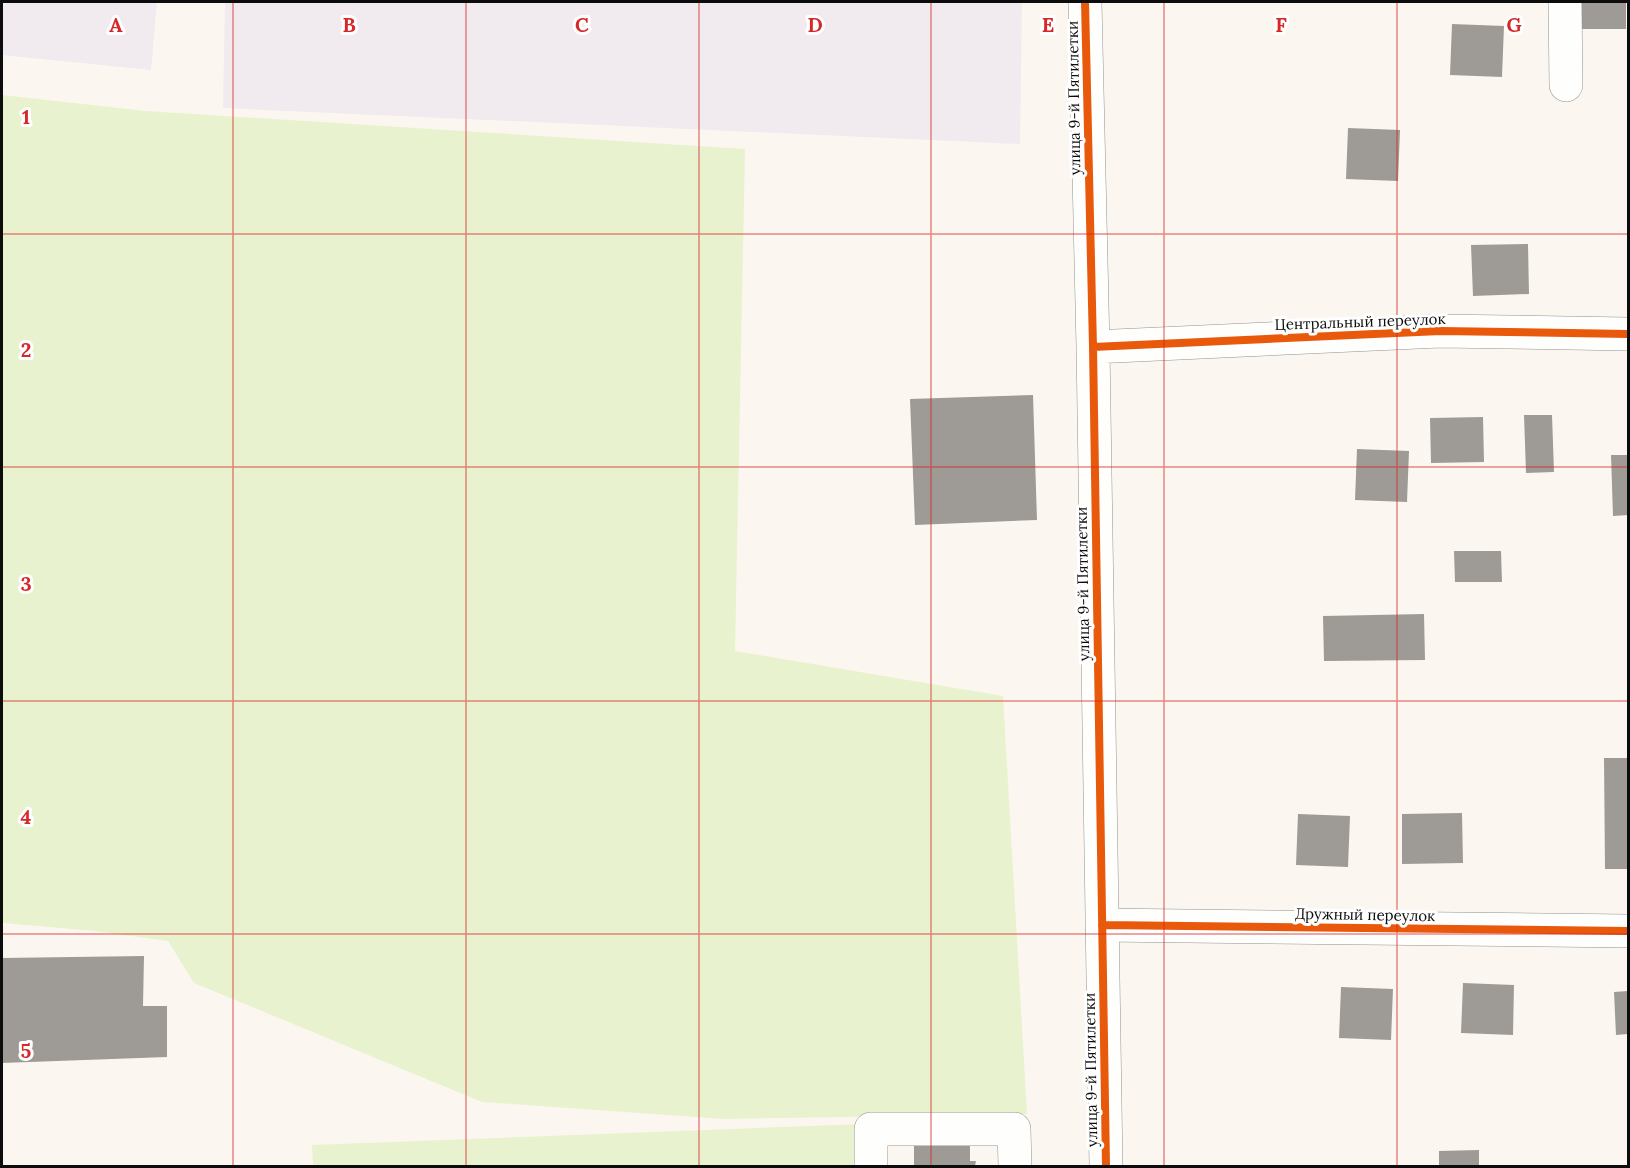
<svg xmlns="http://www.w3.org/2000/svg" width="1630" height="1168" viewBox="0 0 1630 1168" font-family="Lora,serif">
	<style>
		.industrial { fill: #f1eaee }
		.green { fill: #e9f2ce }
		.building { fill: #9e9a96 }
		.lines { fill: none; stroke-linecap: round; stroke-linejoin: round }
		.minor-casing { stroke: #94928f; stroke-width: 34 }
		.minor { stroke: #fefefd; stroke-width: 33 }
		.cycleway-casing { stroke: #fff; stroke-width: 11 }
		.cycleway { stroke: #e8590c; stroke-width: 8 }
		.grid { fill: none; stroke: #d62828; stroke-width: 1.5; stroke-opacity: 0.55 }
		.labels { text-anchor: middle; stroke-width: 6; stroke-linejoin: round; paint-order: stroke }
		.street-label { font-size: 15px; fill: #0c0c0c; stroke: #fff }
		.grid-label { font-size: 20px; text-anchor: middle; font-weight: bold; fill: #d62828; stroke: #fff; stroke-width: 6; stroke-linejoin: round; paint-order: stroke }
	</style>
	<rect width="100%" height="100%" fill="#fbf7f0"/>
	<path class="industrial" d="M 2,2 L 157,2 L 151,70 L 2,55 Z
		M 225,2 L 1022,2 L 1020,144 L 223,108 Z"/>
	<path class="green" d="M 2,95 L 146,111 L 745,149 L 735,651 L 1003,696 L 1027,1114 L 724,1119 L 482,1102 L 194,983 L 168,941 L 95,931 L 4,923 L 2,920 Z
		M 862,1124 L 862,1166 L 313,1166 L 312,1145 Z"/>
	<path class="building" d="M 1580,2 L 1626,2 L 1626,29 L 1580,29 Z
		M 1452,24 L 1504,26 L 1502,77 L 1450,75 Z
		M 1348,128 L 1400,130 L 1398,181 L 1346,179 Z
		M 1528,244 L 1529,294 L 1473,296 L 1471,245 Z
		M 1033,395 L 1037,520 L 915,525 L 910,399 Z
		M 1524,415 L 1552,415 L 1554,472 L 1526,473 Z
		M 1483,417 L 1484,462 L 1431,463 L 1430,418 Z
		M 1357,449 L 1409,451 L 1407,502 L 1355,500 Z
		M 1611,455 L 1628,455 L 1628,515 L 1613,516 Z
		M 1454,551 L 1501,551 L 1502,582 L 1455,582 Z
		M 1424,614 L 1425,660 L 1324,661 L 1323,616 Z
		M 1604,758 L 1628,758 L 1628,869 L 1605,869 Z
		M 1462,813 L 1463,863 L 1402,864 L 1402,814 Z
		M 1298,814 L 1350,816 L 1348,867 L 1296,865 Z
		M 144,956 L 143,1006 L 167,1006 L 167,1057 L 2,1063 L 2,958 Z
		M 1463,983 L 1514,985 L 1513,1035 L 1461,1033 Z
		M 1341,987 L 1393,989 L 1391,1040 L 1339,1038 Z
		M 1628,991 L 1628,1034 L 1616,1035 L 1614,992 Z
		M 914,1145 L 970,1146 L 970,1161 L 976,1161 L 975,1166 L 914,1166 Z
		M 1479,1150 L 1479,1166 L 1439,1166 L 1439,1151 Z"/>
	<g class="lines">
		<g class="minor-casing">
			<path id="minor" d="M 1085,2 L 1093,347 L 1106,1166
				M 1565,2 L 1566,85
				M 1093,347 L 1440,331 L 1628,334
				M 1102,925 L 1628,931
				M 871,1166 L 871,1129 L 1014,1129 L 1015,1166"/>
		</g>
		<use href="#minor" class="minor"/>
		<g class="cycleway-casing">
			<path id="cycleway" d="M 1085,2 L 1093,347 L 1106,1166
				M 1093,347 L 1440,331 L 1628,334
				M 1102,925 L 1628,931"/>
		</g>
		<use href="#cycleway" class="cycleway"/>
	</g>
	<path class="grid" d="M 233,2 L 233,1166M 466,2 L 466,1166M 699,2 L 699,1166M 931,2 L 931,1166M 1164,2 L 1164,1166M 1397,2 L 1397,1166M 2,234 L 1628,234M 2,467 L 1628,467M 2,701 L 1628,701M 2,934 L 1628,934"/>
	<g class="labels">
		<g class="street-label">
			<text transform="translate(1074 98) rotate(-91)" y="5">улица 9-й Пятилетки</text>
			<text transform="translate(1360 322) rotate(-2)" y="5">Центральный переулок</text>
			<text transform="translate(1083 584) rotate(-91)" y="5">улица 9-й Пятилетки</text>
			<text transform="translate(1365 915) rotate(1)" y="5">Дружный переулок</text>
			<text transform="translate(1091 1070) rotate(-91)" y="5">улица 9-й Пятилетки</text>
		</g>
	</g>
	<g class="grid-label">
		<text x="116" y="32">A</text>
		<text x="349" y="32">B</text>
		<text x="582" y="32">C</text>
		<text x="815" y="32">D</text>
		<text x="1048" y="32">E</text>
		<text x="1281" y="32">F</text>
		<text x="1514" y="32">G</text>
		<text x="26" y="124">1</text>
		<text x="26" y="357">2</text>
		<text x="26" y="591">3</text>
		<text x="26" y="824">4</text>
		<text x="26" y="1058">5</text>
	</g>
	<rect width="1630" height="1168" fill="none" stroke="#0c0c0c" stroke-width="6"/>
</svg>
